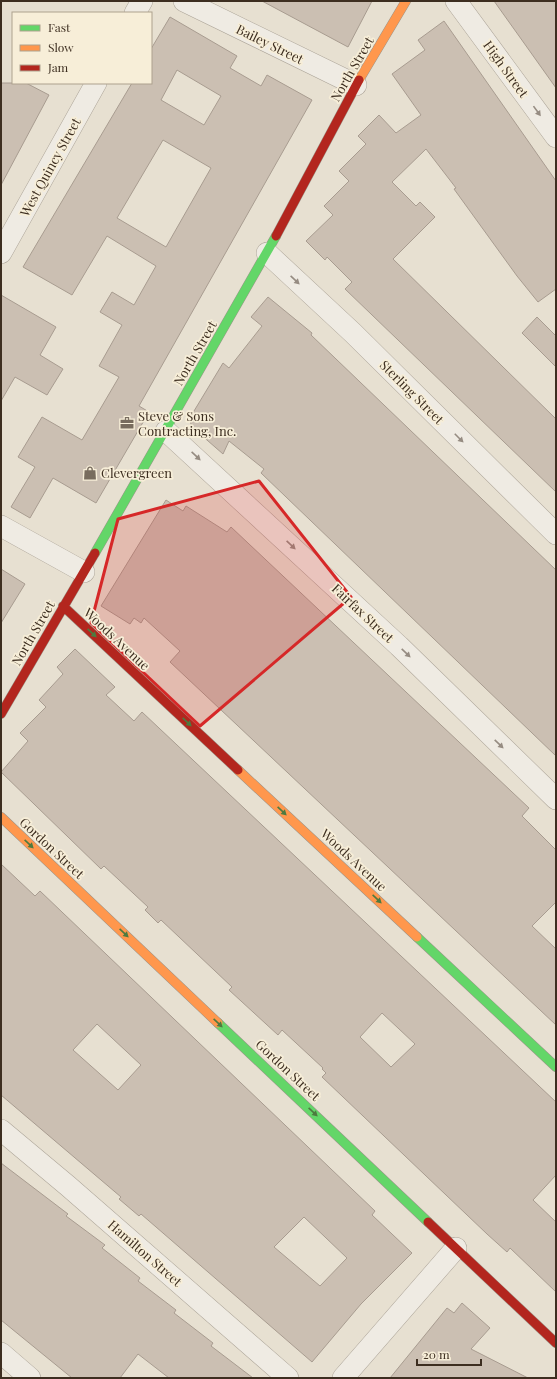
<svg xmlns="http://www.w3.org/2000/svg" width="557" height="1379" viewBox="0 0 557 1379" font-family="'Playfair Display',serif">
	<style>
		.building { fill: #cbbfb2; stroke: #a89c90; fill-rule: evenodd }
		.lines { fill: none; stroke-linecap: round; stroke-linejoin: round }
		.street-casing { stroke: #ada599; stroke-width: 22 }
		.fast-casing { stroke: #9c958a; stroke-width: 10 }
		.slow-casing { stroke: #9c958a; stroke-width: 10 }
		.jam-casing { stroke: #9c958a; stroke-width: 10 }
		.street { stroke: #efebe3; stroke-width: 21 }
		.fast { stroke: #63d668; stroke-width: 9 }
		.slow { stroke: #ff974d; stroke-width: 9 }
		.jam { stroke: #b3261e; stroke-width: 9 }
		.oneway { fill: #968c82 }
		.oneway2 { fill: #4e7a40 }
		.marked { fill: #d62828; fill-opacity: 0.2; stroke: #d62828; stroke-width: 3; stroke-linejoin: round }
		.labels { text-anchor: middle; stroke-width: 3.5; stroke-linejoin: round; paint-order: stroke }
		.street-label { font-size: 13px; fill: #3d2e20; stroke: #f7eed8 }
		.poi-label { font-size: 13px; fill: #3d2e20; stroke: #f7eed8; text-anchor: start }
	</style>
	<rect width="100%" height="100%" fill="#e7e0d1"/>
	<path class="building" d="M 262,1 L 372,1 L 348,47 Z
		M 494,1 L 556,1 L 556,88 L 519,36 Z
		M 170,17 L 237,56 L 230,68 L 261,86 L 267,75 L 312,100 L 139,406 L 149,412 L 96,503 L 53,478 L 30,518 L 11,507 L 35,467 L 18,457 L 42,417 L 82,440 L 119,377 L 99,366 L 122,325 L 100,312 L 112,292 L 134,305 L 156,266 L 107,236 L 72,295 L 23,267 L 132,83 L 151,83 L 151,49 ZM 177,70 L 221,96 L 204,125 L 161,100 ZM 163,140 L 211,168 L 166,247 L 117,218 Z
		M 444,21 L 556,181 L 556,289 L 538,302 L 517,276 L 454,189 L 456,188 L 426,149 L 392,182 L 416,206 L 420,202 L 435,217 L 393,259 L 556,419 L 556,492 L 345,289 L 352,282 L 327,257 L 325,260 L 306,241 L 333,215 L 324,206 L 349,181 L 339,171 L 366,144 L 358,136 L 379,115 L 396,133 L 421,115 L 392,74 L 425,50 L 418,40 Z
		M 1,83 L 26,83 L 49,95 L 1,185 Z
		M 1,295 L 56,327 L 40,355 L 63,369 L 47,395 L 15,377 L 1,401 Z
		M 268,297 L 312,333 L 311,335 L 556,570 L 556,756 L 261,473 L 264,469 L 229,441 L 223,454 L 192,427 L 190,421 L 191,416 L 223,363 L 229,368 L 262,326 L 251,317 Z
		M 537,317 L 556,336 L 556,367 L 522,333 Z
		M 166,500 L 183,511 L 186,506 L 227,532 L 231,527 L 529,808 L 522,816 L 556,850 L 556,902 L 532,926 L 556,949 L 556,1025 L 170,662 L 180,651 L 144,618 L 141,623 L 134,618 L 130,624 L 101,606 Z
		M 1,569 L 25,584 L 1,623 Z
		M 75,649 L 115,687 L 106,695 L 134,721 L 142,712 L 556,1102 L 556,1175 L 533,1200 L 556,1222 L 556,1292 L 510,1248 L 507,1252 L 487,1234 L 322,1077 L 326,1073 L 322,1069 L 323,1068 L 282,1030 L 278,1035 L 229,990 L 232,987 L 161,920 L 158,923 L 145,910 L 148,907 L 104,866 L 101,869 L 1,772 L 28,741 L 20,733 L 46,707 L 39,700 L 63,674 L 57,667 ZM 382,1013 L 415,1044 L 391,1067 L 360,1037 Z
		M 1,864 L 35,896 L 40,891 L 375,1211 L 372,1215 L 412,1253 L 361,1304 L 312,1362 L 141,1214 L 139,1216 L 119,1199 L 121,1197 L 1,1095 ZM 97,1024 L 141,1065 L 118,1090 L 73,1050 ZM 304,1217 L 347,1258 L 320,1286 L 274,1247 Z
		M 1,1163 L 68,1214 L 66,1216 L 105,1245 L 102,1248 L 140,1278 L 138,1281 L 176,1310 L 174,1313 L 213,1343 L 211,1346 L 253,1378 L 169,1378 L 138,1354 L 120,1378 L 72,1378 L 1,1320 Z
		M 462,1303 L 490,1328 L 471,1349 L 528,1378 L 390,1378 L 447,1308 L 454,1313 Z"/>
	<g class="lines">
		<g class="street-casing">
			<path id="street" d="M 184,1 L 356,85
				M 456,1 L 556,137
				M 135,13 L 142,1
				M 1,253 L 96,83
				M 267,253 L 353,333 L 556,534
				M 166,431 L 399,646 L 556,799
				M 1,526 L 84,572
				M 1,1130 L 68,1186 L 288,1378
				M 1,1353 L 30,1378
				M 343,1378 L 456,1248"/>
		</g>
		<g class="fast-casing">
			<path id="fast" d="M 95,553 L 276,236
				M 417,937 L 556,1067
				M 218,1023 L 428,1222"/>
		</g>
		<g class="slow-casing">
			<path id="slow" d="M 359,80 L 406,1
				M 238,770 L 417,937
				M 1,817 L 218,1023"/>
		</g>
		<g class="jam-casing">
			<path id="jam" d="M 276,236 L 359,80
				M 63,606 L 238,770
				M 1,714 L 95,553
				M 428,1222 L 556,1343"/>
		</g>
		<use href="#street" class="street"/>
		<use href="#fast" class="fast"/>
		<use href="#slow" class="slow"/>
		<use href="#jam" class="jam"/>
	</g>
	<defs><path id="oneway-solid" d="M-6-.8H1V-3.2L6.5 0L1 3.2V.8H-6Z"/></defs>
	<g class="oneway">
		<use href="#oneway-solid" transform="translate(537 111) rotate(54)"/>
		<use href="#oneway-solid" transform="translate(295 280) rotate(43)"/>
		<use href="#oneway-solid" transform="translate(459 438) rotate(45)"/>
		<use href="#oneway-solid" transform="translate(196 456) rotate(43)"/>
		<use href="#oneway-solid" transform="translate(291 545) rotate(43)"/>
		<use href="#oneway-solid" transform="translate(406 653) rotate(44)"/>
		<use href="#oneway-solid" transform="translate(499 744) rotate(44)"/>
	</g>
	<g class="oneway2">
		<use href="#oneway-solid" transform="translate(92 633) rotate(43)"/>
		<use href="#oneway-solid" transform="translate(187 722) rotate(43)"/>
		<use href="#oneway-solid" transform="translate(282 811) rotate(43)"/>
		<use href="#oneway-solid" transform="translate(29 844) rotate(43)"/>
		<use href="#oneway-solid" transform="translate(377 899) rotate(43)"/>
		<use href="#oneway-solid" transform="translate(124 933) rotate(43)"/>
		<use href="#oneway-solid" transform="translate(218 1023) rotate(43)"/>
		<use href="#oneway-solid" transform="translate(313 1112) rotate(43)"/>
	</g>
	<path class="marked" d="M 259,481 L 351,597 L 200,726 L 91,623 L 118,519 Z"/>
	<defs>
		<g id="office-bare" transform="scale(1.08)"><path d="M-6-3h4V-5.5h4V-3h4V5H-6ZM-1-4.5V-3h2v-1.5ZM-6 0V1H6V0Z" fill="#786c5e" stroke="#f7eed8" stroke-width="2.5" paint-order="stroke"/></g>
		<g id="shop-bare" transform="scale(1.08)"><path d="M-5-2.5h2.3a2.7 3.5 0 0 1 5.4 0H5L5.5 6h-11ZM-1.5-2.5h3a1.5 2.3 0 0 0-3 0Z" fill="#786c5e" stroke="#f7eed8" stroke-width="2.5" paint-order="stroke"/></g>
	</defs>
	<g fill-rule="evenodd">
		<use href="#office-bare" x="127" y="423"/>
		<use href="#shop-bare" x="90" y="473"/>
	</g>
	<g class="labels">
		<g class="street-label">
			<text transform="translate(270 44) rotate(26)" y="5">Bailey Street</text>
			<text transform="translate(352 69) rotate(-60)" y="5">North Street</text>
			<text transform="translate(506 69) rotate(54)" y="5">High Street</text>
			<text transform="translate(50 167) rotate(-61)" y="5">West Quincy Street</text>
			<text transform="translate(195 353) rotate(-60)" y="5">North Street</text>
			<text transform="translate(412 392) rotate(45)" y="5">Sterling Street</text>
			<text transform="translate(363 613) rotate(43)" y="5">Fairfax Street</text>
			<text transform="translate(33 633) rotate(-60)" y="5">North Street</text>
			<text transform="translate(117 639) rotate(43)" y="5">Woods Avenue</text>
			<text transform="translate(52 848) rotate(43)" y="5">Gordon Street</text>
			<text transform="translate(354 860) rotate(43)" y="5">Woods Avenue</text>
			<text transform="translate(288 1070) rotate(43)" y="5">Gordon Street</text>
			<text transform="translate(145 1253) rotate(41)" y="5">Hamilton Street</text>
		</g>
		<g class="poi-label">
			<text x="138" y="421">Steve &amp; Sons<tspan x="138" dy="15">Contracting, Inc.</tspan></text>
			<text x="101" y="478">Clevergreen</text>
		</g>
	</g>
	<rect width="557" height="1379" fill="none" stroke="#3d2e20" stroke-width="4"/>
	<rect x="12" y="12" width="140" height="72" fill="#f7eed8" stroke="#ada18e"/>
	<rect x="20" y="25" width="20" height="6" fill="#63d668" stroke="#ada18e"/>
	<text x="48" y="32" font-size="12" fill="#3d2e20">Fast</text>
	<rect x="20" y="45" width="20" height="6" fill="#ff974d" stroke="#ada18e"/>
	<text x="48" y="52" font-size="12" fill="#3d2e20">Slow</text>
	<rect x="20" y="65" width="20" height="6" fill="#b3261e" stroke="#ada18e"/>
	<text x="48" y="72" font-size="12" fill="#3d2e20">Jam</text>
	<path d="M417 1359v6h64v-6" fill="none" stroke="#3d2e20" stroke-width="2"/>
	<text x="423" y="1359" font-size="12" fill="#3d2e20" stroke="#f7eed8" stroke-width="3" paint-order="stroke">20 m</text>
</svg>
